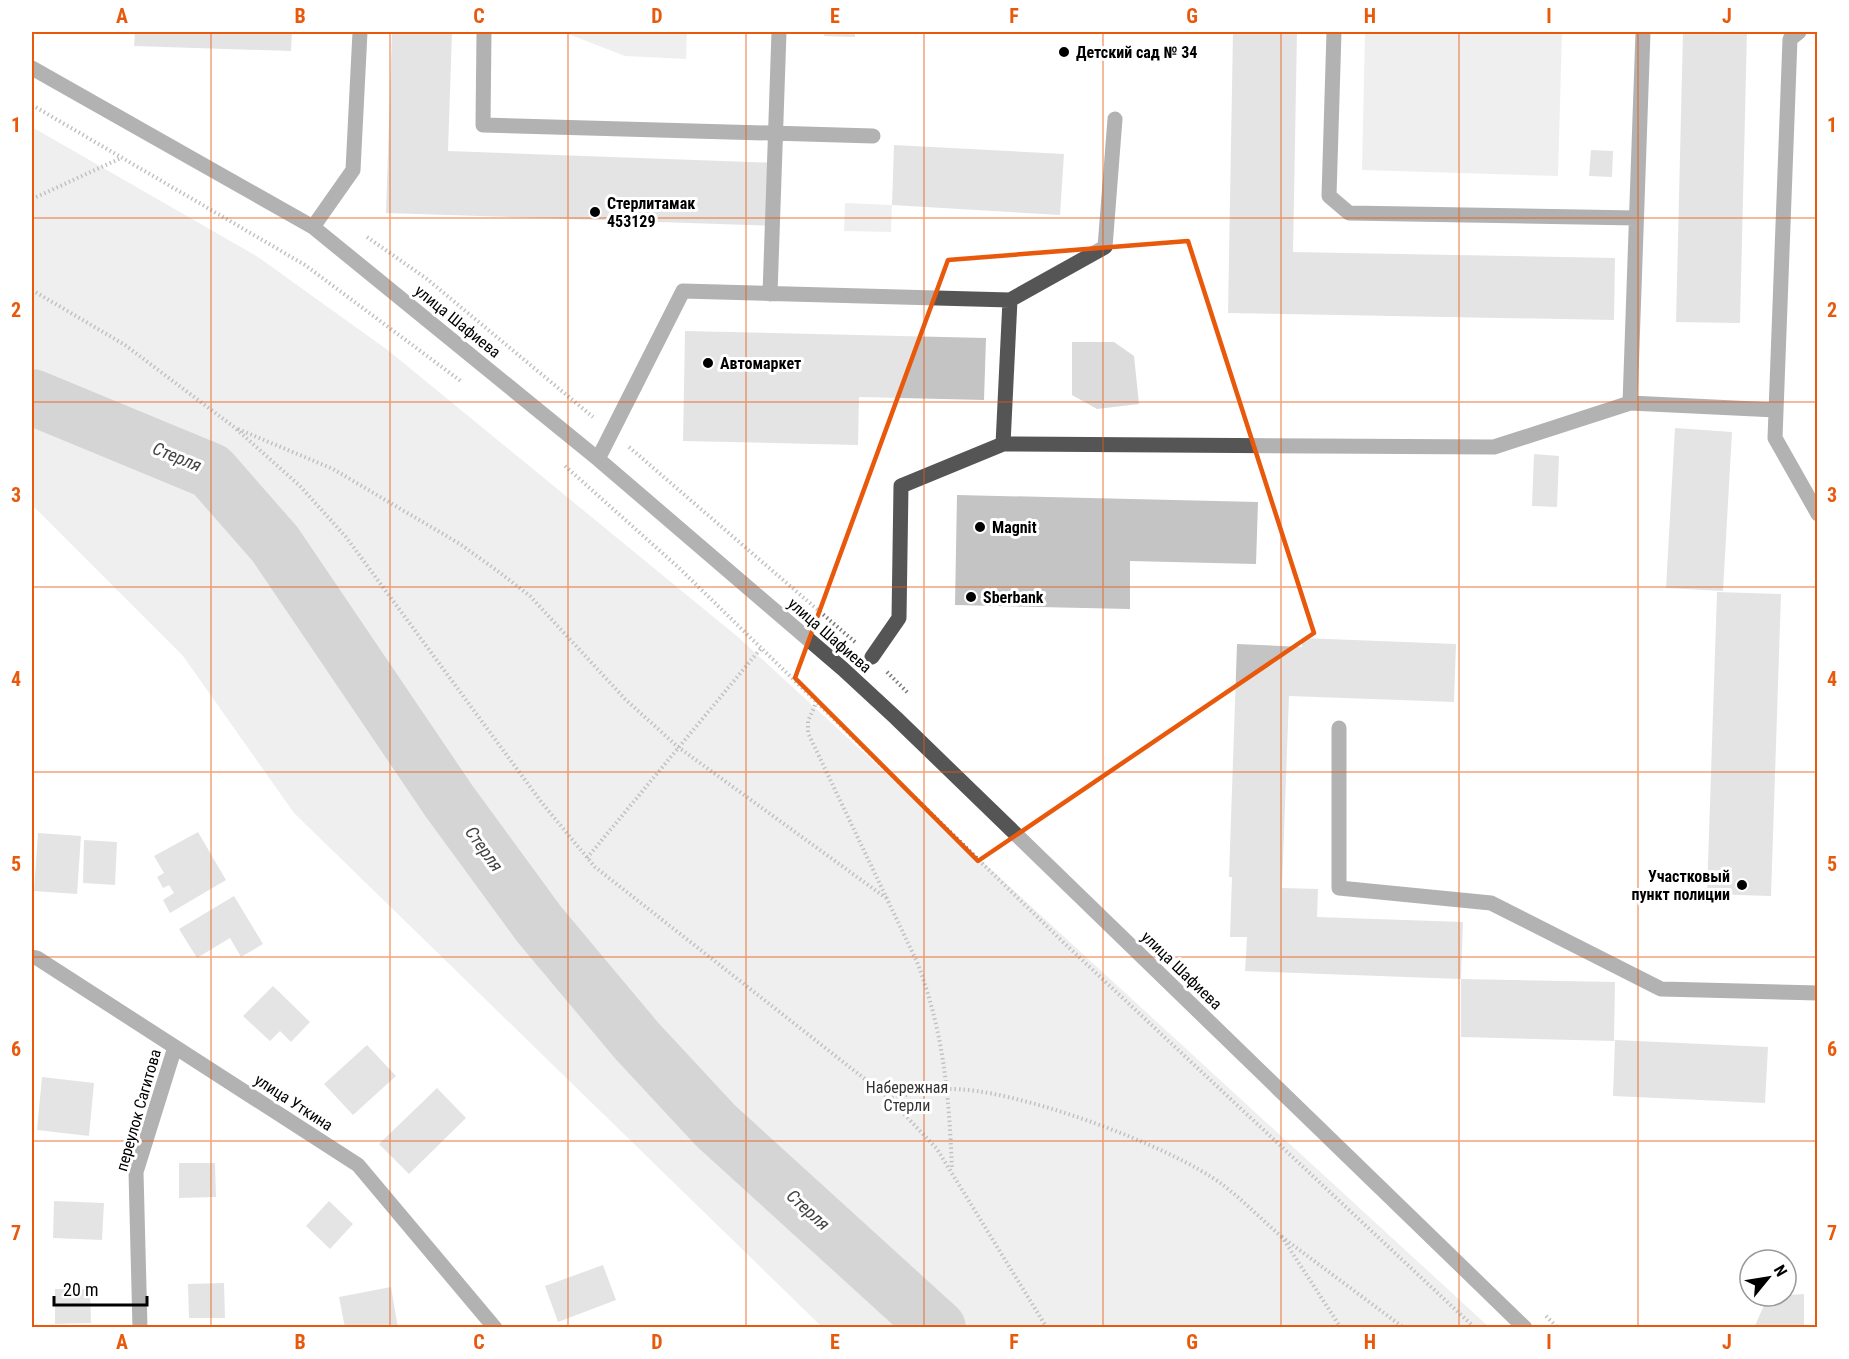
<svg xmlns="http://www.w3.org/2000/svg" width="1849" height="1359" viewBox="0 0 1849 1359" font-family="'Roboto Condensed',sans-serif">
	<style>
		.green { fill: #dcdcdc }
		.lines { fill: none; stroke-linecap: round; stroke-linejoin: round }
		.river { stroke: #a3a3a3; stroke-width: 56 }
		.building { fill: #c4c4c4 }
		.path { stroke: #777; stroke-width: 4; stroke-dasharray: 1.5 3; stroke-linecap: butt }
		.minor { stroke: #555; stroke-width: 15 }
		.marked { fill: none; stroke: #e8590c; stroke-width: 4.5; stroke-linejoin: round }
		.grid { fill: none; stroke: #e8590c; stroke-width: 1.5; stroke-opacity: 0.55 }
		.poi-dot { fill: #000; stroke: #fff; stroke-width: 2 }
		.labels { text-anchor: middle; stroke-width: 6; stroke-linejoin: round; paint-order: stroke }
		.poi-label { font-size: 16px; font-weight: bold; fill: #000; stroke: #fff; text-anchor: start }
		.street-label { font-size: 16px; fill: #000; stroke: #fff }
		.park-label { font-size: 16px; fill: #333; stroke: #fff }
		.water-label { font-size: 18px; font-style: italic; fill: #444; stroke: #fff }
		.neatline { fill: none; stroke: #e8590c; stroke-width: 2 }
		.grid-label { font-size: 20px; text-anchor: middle; font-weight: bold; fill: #e8590c }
	</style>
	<rect width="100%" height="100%" fill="#fff"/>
	<path class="green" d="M 563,32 L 687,32 L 686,59 L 625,56 Z
		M 1365,32 L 1562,32 L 1558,176 L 1362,170 Z
		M 32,127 L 258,257 L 389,351 L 738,637 L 1489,1327 L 822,1327 L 294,813 L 183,656 L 32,505 Z
		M 845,203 L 892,205 L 891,232 L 844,231 Z
		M 1072,342 L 1114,342 L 1134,356 L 1139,404 L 1097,409 L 1072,395 Z"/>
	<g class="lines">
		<path class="river" d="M 32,397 L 211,471 L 275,544 L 449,801 L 539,924 L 637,1041 L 716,1126 L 938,1328"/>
	</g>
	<path class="building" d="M 135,32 L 292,32 L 291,51 L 134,46 Z
		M 392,32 L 452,32 L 448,151 L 780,163 L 778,226 L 386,213 Z
		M 825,32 L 855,32 L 855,37 L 824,36 Z
		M 1233,32 L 1297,32 L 1293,252 L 1615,258 L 1614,320 L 1228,313 Z
		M 1683,32 L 1747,32 L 1740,323 L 1676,322 Z
		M 894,145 L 1064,154 L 1060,215 L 892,205 Z
		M 1591,150 L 1613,151 L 1612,177 L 1589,176 Z
		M 685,331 L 986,338 L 984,400 L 859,397 L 858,445 L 683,441 Z
		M 1675,428 L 1732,432 L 1723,591 L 1666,588 Z
		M 1534,454 L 1559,456 L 1557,507 L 1532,506 Z
		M 957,495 L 1258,502 L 1256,564 L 1130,561 L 1130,609 L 955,605 Z
		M 1717,592 L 1781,594 L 1771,896 L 1707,894 Z
		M 1302,638 L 1456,644 L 1454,702 L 1289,696 L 1282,888 L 1318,889 L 1317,917 L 1463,922 L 1461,979 L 1245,971 L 1247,937 L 1230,937 L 1232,877 L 1229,877 L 1237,644 L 1302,647 Z
		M 198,832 L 226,880 L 170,913 L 163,900 L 174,893 L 169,885 L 163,888 L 157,877 L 164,873 L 154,856 Z
		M 38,833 L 81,836 L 77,894 L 34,891 Z
		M 84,840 L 117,842 L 115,885 L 83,883 Z
		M 234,896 L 263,944 L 241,957 L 230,938 L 197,958 L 179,929 Z
		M 1461,979 L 1615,982 L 1614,1041 L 1461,1037 Z
		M 273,986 L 310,1022 L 291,1042 L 280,1031 L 270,1041 L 243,1016 Z
		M 1615,1040 L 1768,1047 L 1765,1103 L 1613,1096 Z
		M 367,1045 L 396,1076 L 353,1115 L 324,1084 Z
		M 42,1077 L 94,1083 L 89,1136 L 37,1130 Z
		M 437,1088 L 466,1118 L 409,1174 L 379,1144 Z
		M 179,1163 L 215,1163 L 216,1197 L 179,1198 Z
		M 54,1201 L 104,1203 L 102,1240 L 53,1238 Z
		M 329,1201 L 353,1224 L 330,1249 L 306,1226 Z
		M 603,1265 L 616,1300 L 558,1322 L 545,1286 Z
		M 224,1283 L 225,1318 L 189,1318 L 188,1284 Z
		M 391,1287 L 398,1328 L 345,1328 L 339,1297 Z
		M 55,1289 L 90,1289 L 91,1323 L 55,1324 Z
		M 1804,1294 L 1804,1328 L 1754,1328 L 1768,1296 Z"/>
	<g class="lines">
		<path class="path" d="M 32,105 L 305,265 L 462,382
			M 32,199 L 121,158
			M 367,237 L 427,279 L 593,417
			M 32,290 L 125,345 L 234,427 L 300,486 L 346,537 L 542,803 L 595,867 L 889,1098
			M 238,429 L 333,469 L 460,544 L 499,572 L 530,596 L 625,699 L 678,747 L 886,898
			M 629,447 L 855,642
			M 565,466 L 677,566 L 1063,942 L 1475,1328
			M 887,672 L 909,694
			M 817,701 L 808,721 L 808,733 L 917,962 C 944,1033 949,1095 952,1170
			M 587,858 L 762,647
			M 1546,1316 L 1558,1328
			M 1047,1328 L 937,1149 L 889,1098 C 908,1095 929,1090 948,1089 C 1012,1087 1172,1146 1223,1185 C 1244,1201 1262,1220 1282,1237
			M 1341,1328 L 1282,1237 L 1404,1328"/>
		<path class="minor" d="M 484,32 L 483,125 L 873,136
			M 1334,32 L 1329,196 L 1349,213 L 1636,218
			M 1799,32 L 1790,39 L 1775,438 L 1818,514
			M 32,68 L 313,227 L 598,459 L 843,669 L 896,718 L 1525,1328
			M 313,227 L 353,170 L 360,32
			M 770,294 L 779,32
			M 1010,300 L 1105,247 L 1115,119
			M 1630,403 L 1643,32
			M 1003,444 L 1494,447 L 1630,403 L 1776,410
			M 598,459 L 683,291 L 1010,300 L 1003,444 L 901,486 L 899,618 L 872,657
			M 1339,728 L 1339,888 L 1491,903 L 1661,989 L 1818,993
			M 32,957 L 37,958 L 358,1165 L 495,1328
			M 140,1328 L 136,1172 L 175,1047"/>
	</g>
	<path d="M0 0H1849V1359H0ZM 1188,241 L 1314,633 L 978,861 L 795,678 L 948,260 Z" fill="#fff" fill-opacity=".55" fill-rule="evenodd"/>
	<path class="marked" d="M 1188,241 L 1314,633 L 978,861 L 795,678 L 948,260 Z"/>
	<path class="grid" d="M 211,32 L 211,1328M 390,32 L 390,1328M 568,32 L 568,1328M 746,32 L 746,1328M 924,32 L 924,1328M 1103,32 L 1103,1328M 1281,32 L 1281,1328M 1459,32 L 1459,1328M 1638,32 L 1638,1328M 32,218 L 1818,218M 32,402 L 1818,402M 32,587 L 1818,587M 32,772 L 1818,772M 32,957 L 1818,957M 32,1141 L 1818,1141"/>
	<g class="poi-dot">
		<circle cx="1064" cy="52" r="6"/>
		<circle cx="595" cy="212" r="6"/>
		<circle cx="708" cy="363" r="6"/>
		<circle cx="980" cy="527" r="6"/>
		<circle cx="971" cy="597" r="6"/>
		<circle cx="1742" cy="885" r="6"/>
	</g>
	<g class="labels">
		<g class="poi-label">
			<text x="1076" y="58">Детский сад № 34</text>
			<text x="607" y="209">Стерлитамак<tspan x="607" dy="18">453129</tspan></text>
			<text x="720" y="369">Автомаркет</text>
			<text x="992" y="533">Magnit</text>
			<text x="983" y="603">Sberbank</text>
			<text x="1730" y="882" text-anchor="end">Участковый<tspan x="1730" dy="18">пункт полиции</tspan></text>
		</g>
		<g class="street-label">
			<text transform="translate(458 321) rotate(39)" y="6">улица Шафиева</text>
			<text transform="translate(830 635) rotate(41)" y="6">улица Шафиева</text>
			<text transform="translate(1182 970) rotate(44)" y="6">улица Шафиева</text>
			<text transform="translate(294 1102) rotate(33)" y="6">улица Уткина</text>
			<text transform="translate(138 1110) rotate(-74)" y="6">переулок Сагитова</text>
		</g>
		<g class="park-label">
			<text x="907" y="1093">Набережная<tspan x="907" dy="18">Стерли</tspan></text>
		</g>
		<g class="water-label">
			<text transform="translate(177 457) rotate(22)" y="6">Стерля</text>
			<text transform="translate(484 849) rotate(54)" y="6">Стерля</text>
			<text transform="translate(808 1210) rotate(42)" y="6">Стерля</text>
		</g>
	</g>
	<rect width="1849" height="1359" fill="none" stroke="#ffffff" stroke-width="66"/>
	<g transform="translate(1768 1278) rotate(60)"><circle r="28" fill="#ffffff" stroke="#999999" stroke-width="1.5"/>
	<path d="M0-4.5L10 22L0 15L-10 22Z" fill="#000000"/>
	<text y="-9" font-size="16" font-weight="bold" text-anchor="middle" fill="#000000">N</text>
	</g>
	<path d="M54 1296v9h93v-9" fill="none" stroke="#000000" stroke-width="3"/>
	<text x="63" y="1296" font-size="18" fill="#000000" stroke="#ffffff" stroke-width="4.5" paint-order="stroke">20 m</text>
	<rect x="33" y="33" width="1783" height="1293" class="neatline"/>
	<g class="grid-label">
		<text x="122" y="23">A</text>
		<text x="300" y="23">B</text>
		<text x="479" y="23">C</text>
		<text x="657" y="23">D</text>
		<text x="835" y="23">E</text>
		<text x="1014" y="23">F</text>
		<text x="1192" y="23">G</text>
		<text x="1370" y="23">H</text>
		<text x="1549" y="23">I</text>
		<text x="1727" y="23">J</text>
		<text x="16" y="132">1</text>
		<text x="1832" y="132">1</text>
		<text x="16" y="317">2</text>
		<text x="1832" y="317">2</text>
		<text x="16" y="502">3</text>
		<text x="1832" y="502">3</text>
		<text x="16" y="686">4</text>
		<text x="1832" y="686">4</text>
		<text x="16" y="871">5</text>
		<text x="1832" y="871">5</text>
		<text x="16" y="1056">6</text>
		<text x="1832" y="1056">6</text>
		<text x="16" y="1240">7</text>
		<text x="1832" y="1240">7</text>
		<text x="122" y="1349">A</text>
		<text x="300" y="1349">B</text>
		<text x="479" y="1349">C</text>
		<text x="657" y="1349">D</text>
		<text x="835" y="1349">E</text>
		<text x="1014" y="1349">F</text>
		<text x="1192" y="1349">G</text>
		<text x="1370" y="1349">H</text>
		<text x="1549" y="1349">I</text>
		<text x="1727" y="1349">J</text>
	</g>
</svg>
